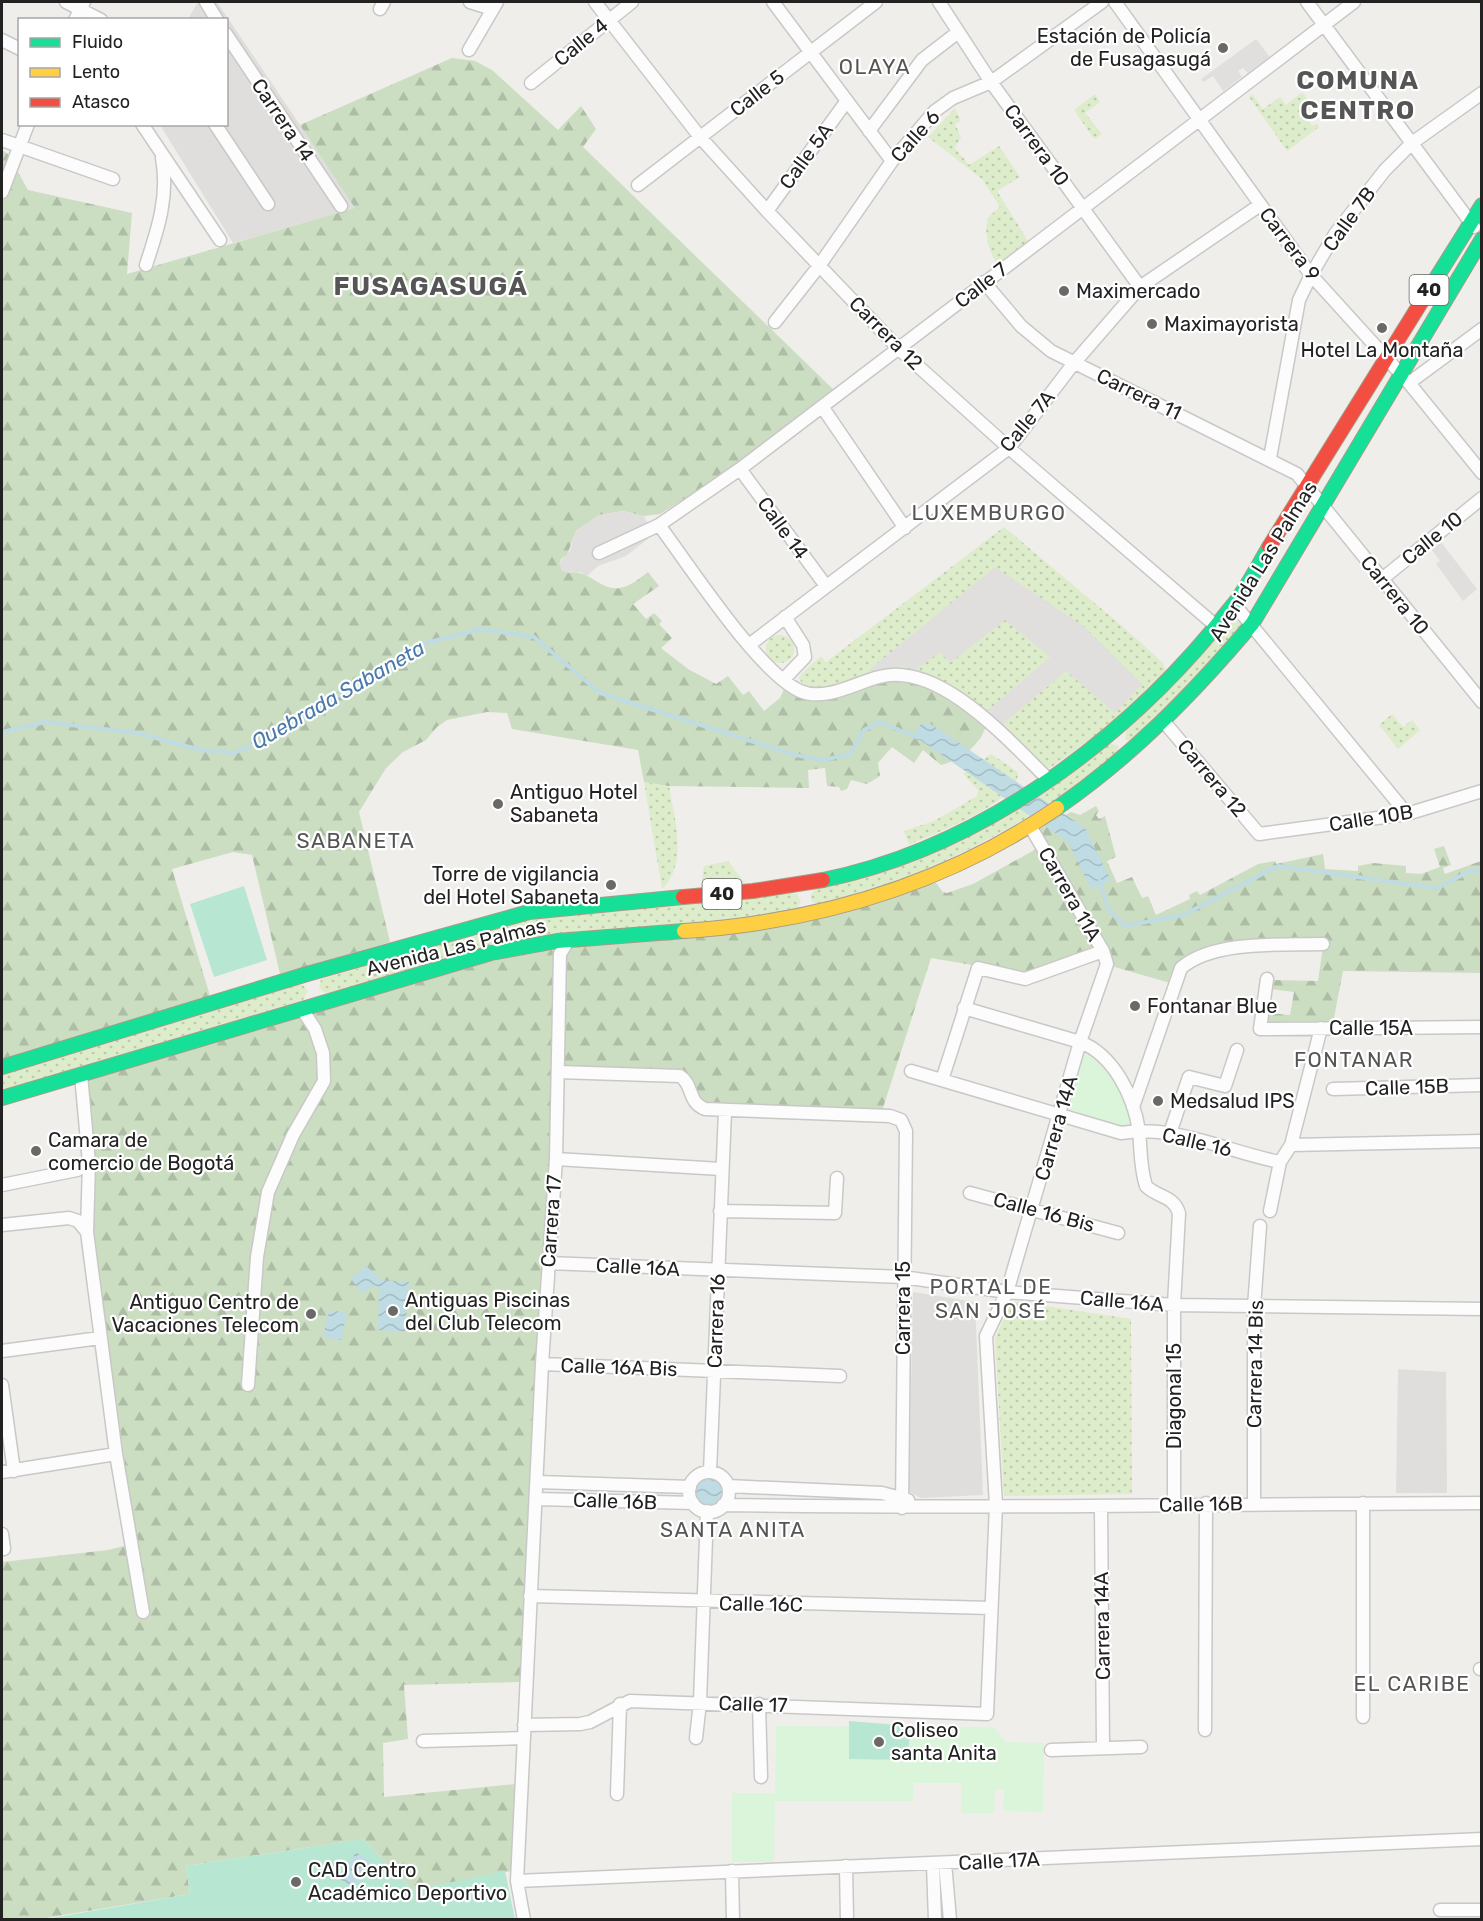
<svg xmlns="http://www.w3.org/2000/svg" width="1483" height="1921" viewBox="0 0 1483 1921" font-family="Rubik,sans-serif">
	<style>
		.residential { fill: #dfdedc }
		.grass { fill: url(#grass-dots) }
		.forest { fill: url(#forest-firs) }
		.park { fill: #daf5da }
		.pitch { fill: #b7e6d2 }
		.parking { fill: #e0dfde }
		.water { fill: url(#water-waves) }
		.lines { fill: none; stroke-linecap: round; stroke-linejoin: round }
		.stream { stroke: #bfdbe3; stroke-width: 4 }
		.street-casing { stroke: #c9c8c7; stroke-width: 15 }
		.fast-casing { stroke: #a79c86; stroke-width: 16 }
		.slow-casing { stroke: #a79c86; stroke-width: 16 }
		.jam-casing { stroke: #a79c86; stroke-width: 16 }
		.street { stroke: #fdfcfc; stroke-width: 12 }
		.fast { stroke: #16e098; stroke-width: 14 }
		.slow { stroke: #ffcf43; stroke-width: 14 }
		.jam { stroke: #f24e42; stroke-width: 14 }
		.poi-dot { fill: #6a6968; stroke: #fff; stroke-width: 2 }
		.labels { text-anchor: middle; stroke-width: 4.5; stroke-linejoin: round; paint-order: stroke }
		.shield { fill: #fff; stroke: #646464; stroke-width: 1.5 }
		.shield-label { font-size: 18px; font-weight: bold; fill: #222 }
		.poi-label { font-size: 20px; fill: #222; stroke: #fff; text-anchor: start }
		.street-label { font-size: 20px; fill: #222; stroke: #fff }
		.neighbourhood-label { font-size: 21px; letter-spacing: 1.5px; fill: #555; stroke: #fff }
		.water-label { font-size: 21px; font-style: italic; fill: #4a7aab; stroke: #fff }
		.district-label { font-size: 26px; font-weight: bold; letter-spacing: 1.5px; fill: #555; stroke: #fff }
	</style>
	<defs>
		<pattern id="grass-dots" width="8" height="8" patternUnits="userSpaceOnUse" patternTransform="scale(1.5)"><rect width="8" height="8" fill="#ddeccb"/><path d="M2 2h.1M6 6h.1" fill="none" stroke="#bdcaae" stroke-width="1.8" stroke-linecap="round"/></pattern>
		<pattern id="forest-firs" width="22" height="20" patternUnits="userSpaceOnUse" patternTransform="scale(1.5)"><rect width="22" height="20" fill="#cbdec1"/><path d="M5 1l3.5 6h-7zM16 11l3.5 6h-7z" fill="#aebea6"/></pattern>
		<pattern id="water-waves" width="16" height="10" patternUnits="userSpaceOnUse" patternTransform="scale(1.5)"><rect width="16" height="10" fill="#bfdbe3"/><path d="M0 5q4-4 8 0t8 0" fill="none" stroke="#a4bcc2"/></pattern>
	</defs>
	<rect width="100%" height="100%" fill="#f0eeeb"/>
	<path class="residential" d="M 198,2 L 217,2 L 356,208 L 233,243 L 160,125 L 226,124 L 226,20 L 188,19 Z
		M 913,1292 L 975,1302 L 983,1495 L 920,1498 L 909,1491 Z
		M 1398,1369 L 1446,1372 L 1447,1493 L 1396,1493 Z"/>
	<path class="grass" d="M 1302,92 L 1313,106 L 1303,114 L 1312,126 L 1317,123 L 1319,127 L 1287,151 L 1249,97 L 1252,94 L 1263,109 L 1280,97 L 1286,105 Z
		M 1095,94 L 1100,102 L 1085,113 L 1102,134 L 1094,139 L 1074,110 Z
		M 955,108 L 961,121 L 955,124 L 961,137 L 955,148 L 969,165 L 999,146 L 1020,177 L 997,191 L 1028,241 L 997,264 C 990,254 982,229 989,217 C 992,213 997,210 1000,207 L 982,179 L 928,137 Z
		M 1004,527 L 1129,632 L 1162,662 L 1166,670 L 1108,726 L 1046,771 C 1006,733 944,661 882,671 C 857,675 829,698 803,685 L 799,678 L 801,674 L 821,656 L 826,662 Z
		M 1233,618 L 1239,618 L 1241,624 L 1205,670 L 1130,742 L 1125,739 L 1127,728 L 1154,704 Z
		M766 649a14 14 0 1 1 28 0a14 14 0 1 1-28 0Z
		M 1392,714 L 1403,727 L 1412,720 L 1420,730 L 1398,749 L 1379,725 Z
		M 1109,743 L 1118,746 L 1118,754 L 1049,805 L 1037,796 Z
		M 991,754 L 1018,772 C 1021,802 933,834 909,845 L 904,831 L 934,821 L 977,796 L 978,790 L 963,774 Z
		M 644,782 L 669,786 C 674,818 689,863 662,889 Z
		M 1018,807 L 1031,816 C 963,853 895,891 816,904 L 811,900 L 811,894 L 816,889 Z
		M 728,861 L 745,883 L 701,887 L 704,866 Z
		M 789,893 L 797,894 L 801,901 L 798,907 L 791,911 L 716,921 L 325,993 L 319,988 L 321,979 L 531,919 Z
		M 298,985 L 303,985 L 308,991 L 303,1000 L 2,1090 L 2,1074 Z
		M 1012,1301 L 1131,1319 L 1132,1494 L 1004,1496 L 995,1338 Z"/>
	<path class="forest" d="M 452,58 L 475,61 L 492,70 L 558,130 L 581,106 L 596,129 L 583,147 L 836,392 L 736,466 L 660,514 L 644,516 L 623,511 L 599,515 L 576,531 L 567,555 L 560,560 L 568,573 C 591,568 600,594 624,587 C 632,585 641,577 648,572 L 659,586 L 633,604 L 646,619 L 654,613 L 662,621 L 659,624 L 672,638 L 661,648 L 688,669 L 716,684 L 728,676 L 743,695 L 749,691 L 764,711 L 780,698 L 784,689 C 791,690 795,696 801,697 C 809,699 833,690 842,689 C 918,673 926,679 986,726 C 980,745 961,760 941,765 L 923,750 L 914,763 L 892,747 L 878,763 L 880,776 L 867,784 L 851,780 L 847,789 L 841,791 L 839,787 L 827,786 L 825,768 L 808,770 L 809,788 L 669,786 L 644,782 L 638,750 L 512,729 L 507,713 L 487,712 L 447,720 L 437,727 L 426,740 L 403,752 L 386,768 L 359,812 L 390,942 L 280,974 L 252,855 L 233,852 L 172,869 L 210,996 L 2,1059 L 2,150 L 8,154 L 28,190 L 132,213 L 127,274 L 355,208 L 300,125 Z
		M 1096,806 L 1099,811 L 1096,815 L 1099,819 L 1105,816 L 1116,857 L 1107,861 L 1117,883 L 1132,877 L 1142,898 L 1148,896 L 1156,915 L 1190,899 L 1189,895 L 1197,891 L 1200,895 L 1258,864 L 1275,861 L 1276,864 L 1323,854 L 1325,869 L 1358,871 L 1358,866 L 1373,863 L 1406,866 L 1406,873 L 1421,874 L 1440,867 L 1434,849 L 1444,846 L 1451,865 L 1443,868 L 1445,874 L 1481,861 L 1481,973 L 1343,971 L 1333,1023 L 1265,1024 L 1267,1013 L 1290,1015 L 1294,992 L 1271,989 L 1272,980 L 1318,981 L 1324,940 C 1291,941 1196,935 1176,966 C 1173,971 1172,978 1170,983 L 1111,966 L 1038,830 L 1071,812 L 1080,815 Z
		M 1038,848 L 1096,948 L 1025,974 L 931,958 L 882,1111 L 726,1106 L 702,1103 C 695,1094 695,1084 688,1075 L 563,1067 L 567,949 L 936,883 L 943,892 L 947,893 L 973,884 Z
		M 552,950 L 555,955 L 551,1159 L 522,1682 L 404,1685 L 408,1739 L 383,1743 L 384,1797 L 516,1784 L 511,1871 L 413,1890 L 363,1839 L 186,1866 L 190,1894 L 40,1919 L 2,1919 L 2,1562 L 108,1550 L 136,1543 L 91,1228 L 85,1081 L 492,961 Z"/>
	<path class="park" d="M 1082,1047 L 1106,1062 L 1128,1105 L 1134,1128 L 1121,1130 L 1063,1111 Z
		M 776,1726 L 994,1727 L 1005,1742 L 1044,1743 L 1043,1812 L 1003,1811 L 1004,1790 L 995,1789 L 994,1813 L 961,1813 L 961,1783 L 914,1783 L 913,1801 L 775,1801 L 774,1862 L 732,1862 L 732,1793 L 775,1793 Z"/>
	<path class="pitch" d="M 244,886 L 267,960 L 214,977 L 190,904 Z
		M 849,1721 L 911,1726 L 907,1760 L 849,1759 Z
		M 363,1839 L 413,1890 L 505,1871 L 515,1919 L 40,1920 L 190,1894 L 186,1866 Z"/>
	<path class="parking" d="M 1256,39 L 1270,57 L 1248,73 L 1243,68 L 1238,71 L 1242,77 L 1223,91 L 1213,76 L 1204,82 L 1201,79 Z
		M 623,511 L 644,516 L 649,527 L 648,539 L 626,556 L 598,566 L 587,576 L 581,572 L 568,573 L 562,571 L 559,563 L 570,551 L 576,531 L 599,515 Z
		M 1441,542 L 1477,589 L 1463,601 L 1436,564 L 1440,561 L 1432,550 Z
		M 995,567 L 1083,626 L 1142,684 L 1115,713 L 1066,671 L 996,730 L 980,717 L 1050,657 L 1005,620 L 950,663 L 940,652 L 915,670 L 903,666 L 868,671 Z"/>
	<path class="water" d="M 922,723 L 931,724 L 1085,828 L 1111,880 L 1091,889 L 1068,842 L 920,740 L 911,738 Z
		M 366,1266 L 382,1280 L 409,1282 L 405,1332 L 378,1330 L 379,1288 L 374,1286 L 362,1293 L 351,1279 Z
		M 329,1310 L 347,1313 L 341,1340 L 323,1337 Z
		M696 1492a13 13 0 1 1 26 0a13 13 0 1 1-26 0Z
		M 356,1852 L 371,1861 L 354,1888 L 339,1879 Z"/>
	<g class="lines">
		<path class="stream" d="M 2,732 L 46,722 L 137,733 L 201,750 L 233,753 L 269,739 L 418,645 L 481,629 L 534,637 L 600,693 L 795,755 L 823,760 L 850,754 L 864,730 L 879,722 L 917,737
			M 1100,881 L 1108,909 L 1125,926 L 1183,915 L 1278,866 L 1437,888 L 1472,870 L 1482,872"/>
		<g class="street-casing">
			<path id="street" d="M 66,2 L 101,20
				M 206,2 L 217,20
				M 470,2 L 492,9
				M 595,2 L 700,137 L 767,211 L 899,349 L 1009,448 L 1216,626
				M 773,2 L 892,161
				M 939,2 L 991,82 L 1140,287
				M 1115,2 L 1311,275 L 1409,383 L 1482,473
				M 1307,2 L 1474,227
				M 380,9 L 384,2
				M 75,20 L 84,2
				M 226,34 L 341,206
				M 2,40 L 20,49
				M 469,50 L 497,2
				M 531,83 L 632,2
				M 142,124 L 220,240
				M 215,124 L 268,204
				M 869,131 L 922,60 L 957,33
				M 2,140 L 113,179
				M 638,185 L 876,2
				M 2,192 L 28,124
				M 767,211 L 846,102
				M 146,265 C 158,229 169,196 162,158
				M 984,282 L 1021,326 L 1051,351 L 1297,474 L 1482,702
				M 775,322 L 819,266 L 892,161 L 935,111 L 953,98 L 991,82 L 1102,2
				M 1409,383 L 1482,329
				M 823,408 L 905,528
				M 1270,458 L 1299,300 L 1311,275 L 1335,234 L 1385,170 L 1412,143 L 1482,93
				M 740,469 L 826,586
				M 659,525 C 689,565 758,672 800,691 C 825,702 855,683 879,677 C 939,660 1010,742 1048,779
				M 599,553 L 659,525 L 740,469 L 1354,2
				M 1382,579 L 1482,498
				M 1234,604 L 1407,814
				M 749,645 L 1009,448 L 1074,363 L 1140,287 L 1260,205
				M 783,680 L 805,657 L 803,645 L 785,617
				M 1165,723 L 1259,834 L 1407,814 L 1482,791
				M 1267,979 L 1260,1029 L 1482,1027
				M 964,1008 L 1080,1042 C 1114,1055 1134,1097 1139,1131 C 1141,1150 1140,1168 1146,1186 C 1158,1198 1173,1195 1179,1213 L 1174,1305 L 1174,1504
				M 911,1071 L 1121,1133 C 1176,1124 1227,1152 1280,1162 L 1291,1145 L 1482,1141
				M 558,1072 L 680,1076 C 694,1085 687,1102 705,1109 L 890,1116 L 901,1120 L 906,1131 L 902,1508
				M 942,1080 L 978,968 L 1025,979 L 1103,951
				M 1333,1089 L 1482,1085
				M 1133,1107 L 1181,968 C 1213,940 1282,945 1323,944
				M 1170,1133 L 1189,1077 L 1225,1086 L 1237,1050
				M 1291,1145 L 1321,1028
				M 556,1159 L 721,1169
				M 2,1185 L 77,1170 L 89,1163 L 81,1075
				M 970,1193 L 1118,1233
				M 720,1211 L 835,1213 L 837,1178
				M 1270,1211 L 1280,1162
				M 2,1225 L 69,1218 L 78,1221 L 87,1232 L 116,1454 L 143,1612
				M 87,1232 L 89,1163
				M 548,1263 L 903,1277 L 1007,1292 L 1174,1305 L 1482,1309
				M 2,1351 L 100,1338
				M 542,1364 L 840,1376
				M 2,1385 L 14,1471
				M 248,1385 L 257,1257 L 268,1192 L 293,1135 L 324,1081 L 323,1053 L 315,1029 L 302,1009
				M 2,1472 L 116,1454
				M 710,1472 L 725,1111
				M689 1492a20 20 0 1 1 40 0a20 20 0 1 1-40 0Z
				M 538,1482 L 690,1487
				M 728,1486 L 882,1493 L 908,1500
				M 537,1499 L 693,1503
				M 1254,1503 L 1254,1307 L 1260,1226
				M 1363,1503 L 1363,1717
				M 723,1505 C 976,1509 1229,1504 1482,1503
				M 1101,1506 L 1103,1747
				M 2,1534 L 4,1549
				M 530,1596 L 991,1608
				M 1480,1669 L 1482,1669
				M 759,1704 L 761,1777
				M 524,1725 L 580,1724 L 590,1722 L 630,1701 L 987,1714 L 996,1505 L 986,1336 L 1007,1292 L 1080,1042 L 1107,964 L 1103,951 L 1030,826
				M 1205,1730 L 1206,1503
				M 696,1738 L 700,1702 L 707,1511
				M 423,1741 L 524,1738
				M 1051,1750 L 1141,1747
				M 617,1794 L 620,1704
				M 945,1863 L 950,1920
				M 933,1864 L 935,1920
				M 846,1866 L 847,1920
				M 732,1871 L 733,1920
				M 517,1881 L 1482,1839
				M 1440,1910 L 1482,1910
				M 524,1920 L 517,1881 L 542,1364 L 556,1159 L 560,954 L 569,939"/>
		</g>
		<g class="fast-casing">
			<path id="fast" d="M 1425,296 L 1482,205
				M 1057,808 C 1132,756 1193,694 1252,624 L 1482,239
				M 823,880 C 985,847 1133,734 1233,605 C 1247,588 1257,567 1269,547
				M 2,1067 L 307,974 L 529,912 L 683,897
				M 2,1098 L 491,953 L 557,941 L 684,931"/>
		</g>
		<g class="slow-casing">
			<path id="slow" d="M 684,931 C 818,922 946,884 1057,808"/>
		</g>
		<g class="jam-casing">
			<path id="jam" d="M 1269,547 L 1425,296
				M 683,897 L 753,891 L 823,880"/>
		</g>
		<use href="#street" class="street"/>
		<use href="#fast" class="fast"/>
		<use href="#slow" class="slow"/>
		<use href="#jam" class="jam"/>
	</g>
	<g class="poi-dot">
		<circle cx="1223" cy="48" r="6"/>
		<circle cx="1064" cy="291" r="6"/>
		<circle cx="1152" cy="324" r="6"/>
		<circle cx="1382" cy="328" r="6"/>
		<circle cx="498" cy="804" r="6"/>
		<circle cx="611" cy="885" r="6"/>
		<circle cx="1135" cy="1006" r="6"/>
		<circle cx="1158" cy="1101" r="6"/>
		<circle cx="36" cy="1151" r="6"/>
		<circle cx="393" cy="1311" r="6"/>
		<circle cx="311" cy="1314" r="6"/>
		<circle cx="879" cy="1742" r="6"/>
		<circle cx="296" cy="1882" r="6"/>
	</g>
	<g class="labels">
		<g class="shield">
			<rect x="1409.5" y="275" width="39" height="30" rx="4.5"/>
			<rect x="702.5" y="879" width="39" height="30" rx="4.5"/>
		</g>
		<g class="shield-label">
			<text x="1429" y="296">40</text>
			<text x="722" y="900">40</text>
		</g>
		<g class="poi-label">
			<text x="1211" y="43" text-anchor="end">Estación de Policía<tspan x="1211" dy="23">de Fusagasugá</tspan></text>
			<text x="1076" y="298">Maximercado</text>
			<text x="1164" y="331">Maximayorista</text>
			<text x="1382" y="357" text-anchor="middle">Hotel La Montaña</text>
			<text x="510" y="799">Antiguo Hotel<tspan x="510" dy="23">Sabaneta</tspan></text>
			<text x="599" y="881" text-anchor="end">Torre de vigilancia<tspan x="599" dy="23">del Hotel Sabaneta</tspan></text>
			<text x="1147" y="1013">Fontanar Blue</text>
			<text x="1170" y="1108">Medsalud IPS</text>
			<text x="48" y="1147">Camara de<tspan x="48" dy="23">comercio de Bogotá</tspan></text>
			<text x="405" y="1307">Antiguas Piscinas<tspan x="405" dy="23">del Club Telecom</tspan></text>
			<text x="299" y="1309" text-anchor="end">Antiguo Centro de<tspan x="299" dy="23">Vacaciones Telecom</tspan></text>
			<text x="891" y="1737">Coliseo<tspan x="891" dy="23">santa Anita</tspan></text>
			<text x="308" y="1877">CAD Centro<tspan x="308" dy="23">Académico Deportivo</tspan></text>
		</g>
		<g class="street-label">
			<text transform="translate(581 42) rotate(-39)" y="7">Calle 4</text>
			<text transform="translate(757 93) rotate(-38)" y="7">Calle 5</text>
			<text transform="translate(283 120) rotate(56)" y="7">Carrera 14</text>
			<text transform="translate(915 136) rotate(-48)" y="7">Calle 6</text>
			<text transform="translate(1037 145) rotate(54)" y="7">Carrera 10</text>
			<text transform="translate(806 156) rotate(-54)" y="7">Calle 5A</text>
			<text transform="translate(1349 219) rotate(-54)" y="7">Calle 7B</text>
			<text transform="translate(1290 244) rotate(53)" y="7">Carrera 9</text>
			<text transform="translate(981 285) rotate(-38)" y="7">Calle 7</text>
			<text transform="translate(886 333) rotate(45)" y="7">Carrera 12</text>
			<text transform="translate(1139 394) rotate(26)" y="7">Carrera 11</text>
			<text transform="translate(1027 421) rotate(-50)" y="7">Calle 7A</text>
			<text transform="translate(783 528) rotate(54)" y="7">Calle 14</text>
			<text transform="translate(1432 538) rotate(-39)" y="7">Calle 10</text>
			<text transform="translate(1263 561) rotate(-58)" y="7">Avenida Las Palmas</text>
			<text transform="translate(1395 595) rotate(51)" y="7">Carrera 10</text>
			<text transform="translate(1212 778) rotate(50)" y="7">Carrera 12</text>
			<text transform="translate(1371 818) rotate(-9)" y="7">Calle 10B</text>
			<text transform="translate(1070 894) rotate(60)" y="7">Carrera 11A</text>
			<text transform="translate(456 947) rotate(-14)" y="7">Avenida Las Palmas</text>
			<text x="1371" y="1035">Calle 15A</text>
			<text transform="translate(1407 1087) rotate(-2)" y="7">Calle 15B</text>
			<text transform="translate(1056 1128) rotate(-74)" y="7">Carrera 14A</text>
			<text transform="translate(1197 1142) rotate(13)" y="7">Calle 16</text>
			<text transform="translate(1044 1212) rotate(15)" y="7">Calle 16 Bis</text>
			<text transform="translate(551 1221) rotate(-86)" y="7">Carrera 17</text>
			<text transform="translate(638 1267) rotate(3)" y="7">Calle 16A</text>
			<text transform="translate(1122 1301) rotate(5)" y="7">Calle 16A</text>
			<text transform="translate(903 1308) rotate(-90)" y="7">Carrera 15</text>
			<text transform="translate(716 1321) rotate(-88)" y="7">Carrera 16</text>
			<text transform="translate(1255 1364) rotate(-89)" y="7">Carrera 14 Bis</text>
			<text transform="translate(619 1367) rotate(2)" y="7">Calle 16A Bis</text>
			<text transform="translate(1174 1396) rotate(-90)" y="7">Diagonal 15</text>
			<text transform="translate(615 1501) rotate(2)" y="7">Calle 16B</text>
			<text transform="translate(1201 1504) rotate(-1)" y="7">Calle 16B</text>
			<text transform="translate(761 1604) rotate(1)" y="7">Calle 16C</text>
			<text transform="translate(1102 1626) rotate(-91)" y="7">Carrera 14A</text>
			<text transform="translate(753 1704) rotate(2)" y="7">Calle 17</text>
			<text transform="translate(999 1861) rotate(-3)" y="7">Calle 17A</text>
		</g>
		<g class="neighbourhood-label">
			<text x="875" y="74">OLAYA</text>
			<text x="989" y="520">LUXEMBURGO</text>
			<text x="356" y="848">SABANETA</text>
			<text x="1354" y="1067">FONTANAR</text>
			<text x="991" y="1294">PORTAL DE<tspan x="991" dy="24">SAN JOSÉ</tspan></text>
			<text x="733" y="1537">SANTA ANITA</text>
			<text x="1412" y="1691">EL CARIBE</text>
		</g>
		<g class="water-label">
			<text transform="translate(338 695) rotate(-30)" y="7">Quebrada Sabaneta</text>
		</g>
		<g class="district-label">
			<text x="1358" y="89">COMUNA<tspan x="1358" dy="30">CENTRO</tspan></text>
			<text x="431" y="295">FUSAGASUGÁ</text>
		</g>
	</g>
	<rect width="1483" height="1921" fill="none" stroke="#222222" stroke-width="6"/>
	<rect x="18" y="18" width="210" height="108" fill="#ffffff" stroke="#a7a7a7" stroke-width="1.5"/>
	<rect x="30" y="38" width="30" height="9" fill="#16e098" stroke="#a7a7a7" stroke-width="1.5"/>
	<text x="72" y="48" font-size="18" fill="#222222">Fluido</text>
	<rect x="30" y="68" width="30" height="9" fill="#ffcf43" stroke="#a7a7a7" stroke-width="1.5"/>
	<text x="72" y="78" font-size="18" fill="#222222">Lento</text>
	<rect x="30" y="98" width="30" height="9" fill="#f24e42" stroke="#a7a7a7" stroke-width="1.5"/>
	<text x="72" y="108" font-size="18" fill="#222222">Atasco</text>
</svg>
